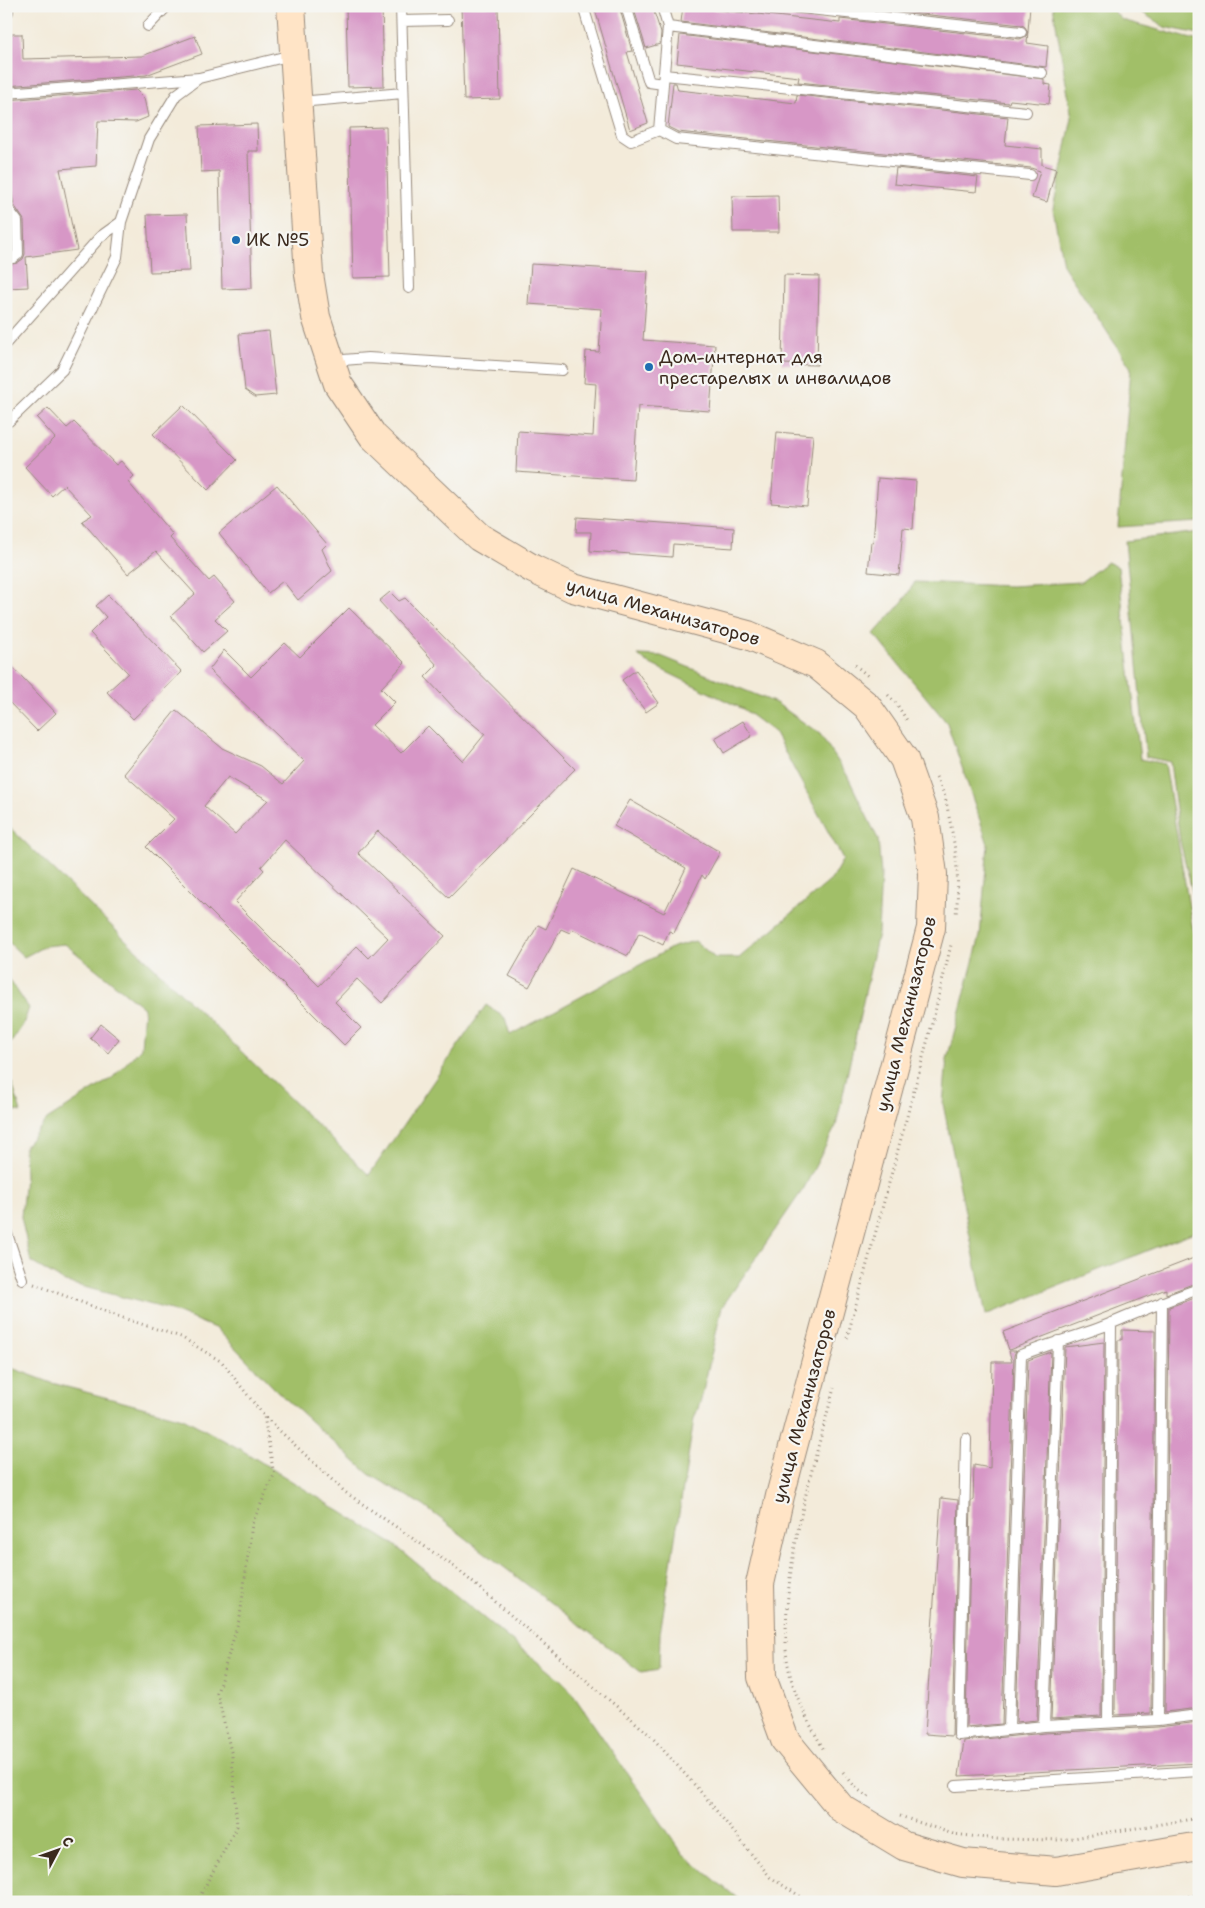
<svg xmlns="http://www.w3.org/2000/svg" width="1205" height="1908" viewBox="0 0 1205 1908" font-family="'Shantell Sans',sans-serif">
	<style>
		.green { fill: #a1bf67; stroke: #6e7442 }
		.building { fill: #d797c6; fill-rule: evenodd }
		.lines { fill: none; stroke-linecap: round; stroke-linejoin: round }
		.lane-casing { stroke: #978a7c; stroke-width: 12 }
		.secondary-casing { stroke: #978a7c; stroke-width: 30 }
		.path { stroke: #978a7c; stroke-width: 3; stroke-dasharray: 1 4; stroke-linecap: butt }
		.lane { stroke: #fff; stroke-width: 10 }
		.secondary { stroke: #ffe4c6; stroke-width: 28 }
		.poi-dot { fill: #1f6fb2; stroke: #f6f6f2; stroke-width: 2 }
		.labels { text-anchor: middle; stroke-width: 4.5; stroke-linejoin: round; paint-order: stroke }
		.poi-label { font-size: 18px; fill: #3b2a1e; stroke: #f6f6f2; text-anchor: start }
		.street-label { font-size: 18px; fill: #3b2a1e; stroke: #f6f6f2 }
	</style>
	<rect width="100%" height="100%" fill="#f6f6f2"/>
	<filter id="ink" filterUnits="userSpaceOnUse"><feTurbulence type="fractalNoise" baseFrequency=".02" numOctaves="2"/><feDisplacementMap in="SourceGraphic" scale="10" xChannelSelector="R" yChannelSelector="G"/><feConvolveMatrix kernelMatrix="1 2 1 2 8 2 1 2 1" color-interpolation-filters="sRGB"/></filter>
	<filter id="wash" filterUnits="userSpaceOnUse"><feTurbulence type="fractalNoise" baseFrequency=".0096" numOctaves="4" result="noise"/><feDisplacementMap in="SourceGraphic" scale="20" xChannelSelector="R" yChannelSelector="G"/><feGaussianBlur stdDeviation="1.12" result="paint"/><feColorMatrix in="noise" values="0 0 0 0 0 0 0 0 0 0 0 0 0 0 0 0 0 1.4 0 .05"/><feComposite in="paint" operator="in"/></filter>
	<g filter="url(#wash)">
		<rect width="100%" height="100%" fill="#f3ebda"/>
		<path class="green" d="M 1053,6 L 1109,6 L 1122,20 L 1199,41 L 1199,522 L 1118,527 L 1131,368 L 1063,265 L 1053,209 L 1072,118 Z
			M 1133,6 L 1199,6 L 1199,34 L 1164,27 Z
			M 1199,532 L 1199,919 L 1180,841 L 1170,762 L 1146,757 L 1125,541 Z
			M 1107,562 L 1118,567 L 1140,759 L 1165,764 L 1199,966 L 1199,1230 L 986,1315 L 943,1104 L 947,1059 L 980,936 L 988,844 L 947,723 L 874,634 L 903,601 L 915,582 L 1011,586 L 1081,582 Z
			M 638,655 L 661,656 L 776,703 L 820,734 L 847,775 L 878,839 L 881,874 L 878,933 L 836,1126 L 804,1188 L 722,1307 L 701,1400 L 694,1419 L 660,1633 L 659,1669 L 641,1672 L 424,1506 L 369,1474 L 275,1389 L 217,1329 L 171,1310 L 65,1282 L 31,1262 L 21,1217 L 25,1177 L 24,1147 L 47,1120 L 112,1078 L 141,1048 L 144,1008 L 65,944 L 45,946 L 24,957 L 6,940 L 6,824 L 369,1175 L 486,1005 L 505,1018 L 510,1035 L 673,947 L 695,941 L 715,958 L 739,958 L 831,880 L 843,859 L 774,732 L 743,709 L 646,662 Z
			M 6,975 L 29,1008 L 23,1025 L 6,1050 Z
			M 6,1065 L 21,1112 L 6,1109 Z
			M 6,1366 L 52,1383 L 183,1418 L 240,1449 L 393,1544 L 567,1686 L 683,1854 L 742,1902 L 6,1902 Z"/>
		<g id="blocks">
			<path class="building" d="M 346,6 L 382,6 L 384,86 L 348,87 Z
				M 461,6 L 498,6 L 500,99 L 464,100 Z
				M 594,6 L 619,6 L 632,51 L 627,52 L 648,123 L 630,130 Z
				M 633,6 L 652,6 L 661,33 L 660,44 L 646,48 Z
				M 683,6 L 840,23 L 840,19 L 1020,39 L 1026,36 L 1028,32 L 1025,27 L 1022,25 L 848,6 L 1030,6 L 1027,43 L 1048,46 L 1046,67 L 681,22 Z
				M 6,34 L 22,34 L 23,59 L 142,56 L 195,36 L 202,54 L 146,75 L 6,86 Z
				M 680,35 L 1044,79 L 1044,84 L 1051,85 L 1049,104 L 1010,100 L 1009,103 L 798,82 L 799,77 L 677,63 Z
				M 673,83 L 676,83 L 678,90 L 796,103 L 797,95 L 1008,117 L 1005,145 L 1042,149 L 1042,165 L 1056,169 L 1047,202 L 1032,198 L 1040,171 L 1031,168 L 678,132 L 668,127 Z
				M 136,90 L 144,98 L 148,117 L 136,122 L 98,121 L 96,166 L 60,169 L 77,250 L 26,257 L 28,287 L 6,288 L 6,265 L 17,263 L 23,259 L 25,254 L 24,220 L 14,205 L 6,163 L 6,100 Z
				M 257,124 L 258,151 L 248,151 L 252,288 L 222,289 L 219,171 L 201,172 L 199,126 Z
				M 386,127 L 390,277 L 353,278 L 349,128 Z
				M 896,168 L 978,177 L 976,192 L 894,184 Z
				M 778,195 L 779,232 L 733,232 L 732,196 Z
				M 187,214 L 190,271 L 150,272 L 147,215 Z
				M 6,220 L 10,223 L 11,251 L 6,251 Z
				M 531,264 L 648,271 L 643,340 L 715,345 L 710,411 L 638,406 L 633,480 L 516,472 L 518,431 L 593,436 L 596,384 L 584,383 L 586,351 L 599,352 L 602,309 L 528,304 Z
				M 784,275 L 819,276 L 817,365 L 782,364 Z
				M 269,331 L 276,395 L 255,397 L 245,390 L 239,334 Z
				M 183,405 L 237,460 L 208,490 L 153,434 Z
				M 48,408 L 67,428 L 74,422 L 116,465 L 121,461 L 134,476 L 128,482 L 173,535 L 170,538 L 209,581 L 214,577 L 235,601 L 215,619 L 227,631 L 203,652 L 171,616 L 195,594 L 156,551 L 128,574 L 82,521 L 92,515 L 64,485 L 52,496 L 25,467 L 55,438 L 37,418 Z
				M 777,432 L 813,435 L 807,506 L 771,503 Z
				M 878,478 L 916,481 L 913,529 L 903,528 L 899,575 L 868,572 L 871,542 L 873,543 Z
				M 277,485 L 327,544 L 322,549 L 332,571 L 298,600 L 283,581 L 268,593 L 219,533 Z
				M 577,517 L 734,528 L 733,548 L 673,544 L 672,557 L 590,551 L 591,532 L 576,532 Z
				M 390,592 L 399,601 L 405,598 L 575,769 L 449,898 L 378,831 L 358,853 L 445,936 L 382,1003 L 357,979 L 335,1002 L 361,1028 L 344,1045 L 146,847 L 174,819 L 124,774 L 176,710 L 222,748 L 261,766 L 283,784 L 304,761 L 209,670 L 224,650 L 251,677 L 285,643 L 300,657 L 349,608 L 405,663 L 381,688 L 395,702 L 372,725 L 401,753 L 428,726 L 463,761 L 485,734 L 456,710 L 425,677 L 437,665 L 379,601 ZM 228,777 L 268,800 L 235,834 L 204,806 ZM 285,840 L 388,938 L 369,958 L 357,946 L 319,986 L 235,902 L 264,870 L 261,867 Z
				M 108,595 L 182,672 L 133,719 L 107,692 L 128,673 L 90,633 L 106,617 L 96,606 Z
				M 6,660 L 56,713 L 37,731 L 6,699 Z
				M 636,670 L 659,703 L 646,712 L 622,680 Z
				M 743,721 L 752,736 L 724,753 L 715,738 Z
				M 630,800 L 720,852 L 705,879 L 702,875 L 674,933 L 669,931 L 663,945 L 639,933 L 628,956 L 572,929 L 570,933 L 561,929 L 529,987 L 509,976 L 538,925 L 546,929 L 574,869 L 664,913 L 686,868 L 614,826 Z
				M 101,1024 L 119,1039 L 108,1053 L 90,1038 Z
				M 1199,1256 L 1198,1282 L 1166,1294 L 1166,1289 L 1009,1350 L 1003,1332 Z
				M 1198,1297 L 1199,1708 L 1165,1712 L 1169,1307 Z
				M 1122,1330 L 1155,1331 L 1151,1713 L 1115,1715 L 1118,1340 L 1122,1340 Z
				M 1104,1342 L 1101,1716 L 1051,1719 L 1065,1347 Z
				M 1009,1351 L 1016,1351 L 1014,1355 L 1002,1724 L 966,1727 L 971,1500 L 973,1501 L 974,1465 L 990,1468 L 992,1362 L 1012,1362 Z
				M 1051,1352 L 1037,1720 L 1016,1722 L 1028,1360 Z
				M 941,1498 L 958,1500 L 952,1736 L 925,1734 Z
				M 1199,1722 L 1199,1763 L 959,1776 L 964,1741 L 1045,1733 L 1158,1727 Z"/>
		</g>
	</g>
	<g filter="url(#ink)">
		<use href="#blocks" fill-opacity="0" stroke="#978a7c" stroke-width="1"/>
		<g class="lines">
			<g class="lane-casing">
				<path id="lane" d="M 8,6 L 8,12
					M 401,6 L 409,288
					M 583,6 L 622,135 L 631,141 L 659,130 L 668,27 L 662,6
					M 626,6 L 649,82 L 663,84
					M 782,6 L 1021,32
					M 402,21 L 448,20
					M 148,26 L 167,6
					M 668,27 L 1042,73
					M 664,75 L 1026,112
					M 6,93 L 199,78 L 292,55
					M 299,102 L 403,93
					M 659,130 L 676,139 L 1030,175
					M 6,196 L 7,208 L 17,221 L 18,254 L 13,258 L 6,258
					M 6,343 L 100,237 L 121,222
					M 331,361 L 368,358 L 562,370
					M 9,421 L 62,370 L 117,257 L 121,222 L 149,139 L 176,95 L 199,78
					M 6,1231 L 22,1279
					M 966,1439 L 959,1735 L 1044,1726 L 1158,1720 L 1199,1715
					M 1158,1720 L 1162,1302
					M 1108,1722 L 1111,1323
					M 1044,1726 L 1058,1341
					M 1009,1729 L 1021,1355 C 1051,1343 1083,1335 1112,1323 C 1141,1311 1169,1299 1199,1289
					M 956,1786 L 1199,1771"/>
			</g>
			<g class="secondary-casing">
				<path id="secondary" d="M 291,6 L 309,274 L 316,317 L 338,384 L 373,436 L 479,537 L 533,569 L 573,588 L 748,635 L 816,664 L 867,706 L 904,759 L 925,818 L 933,874 L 931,928 L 780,1496 L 760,1584 L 762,1677 L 785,1740 L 841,1808 L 904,1846 L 963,1863 L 1056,1871 L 1199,1846"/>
			</g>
			<path class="path" d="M 855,665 L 869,677
				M 888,695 L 896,703 L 908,722
				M 936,777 L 945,796 L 948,811
				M 949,817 C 956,849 960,881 956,914
				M 34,1284 L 120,1317 L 181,1337 L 222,1362 L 264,1416 L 345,1492 L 456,1568 L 651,1736 L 707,1799 L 770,1877 L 809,1902
				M 847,1338 L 932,1024 L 951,945
				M 786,1643 C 785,1556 812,1471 834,1388
				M 786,1650 C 789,1687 806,1718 824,1750
				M 843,1772 L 857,1789 L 869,1797
				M 900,1816 L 953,1834 L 997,1839 L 1061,1840 L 1199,1818
				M 197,1902 L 237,1826 L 232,1756 L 217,1693 L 240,1617 L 252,1524 L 274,1475 L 264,1416
				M 1164,1902 L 1199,1894"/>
			<use href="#lane" class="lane"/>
			<use href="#secondary" class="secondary"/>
		</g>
	</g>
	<g class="poi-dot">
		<circle cx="236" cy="240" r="5"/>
		<circle cx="649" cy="367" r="5"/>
	</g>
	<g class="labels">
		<g class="poi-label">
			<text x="246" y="246">ИК №5</text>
			<text x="659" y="363">Дом-интернат для<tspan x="659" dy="21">престарелых и инвалидов</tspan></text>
		</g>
		<g class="street-label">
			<text transform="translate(663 612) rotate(16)" y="6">улица Механизаторов</text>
			<text transform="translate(906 1014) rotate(-76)" y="6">улица Механизаторов</text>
			<text transform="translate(804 1406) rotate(-75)" y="6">улица Механизаторов</text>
		</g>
	</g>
	<rect width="1205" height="1908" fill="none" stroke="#f6f6f2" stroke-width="25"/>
	<g transform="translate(58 1850) rotate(49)" stroke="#f6f6f2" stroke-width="4" paint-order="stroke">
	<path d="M0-4L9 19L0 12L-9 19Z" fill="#3b2a1e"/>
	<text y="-8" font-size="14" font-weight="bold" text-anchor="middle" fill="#3b2a1e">С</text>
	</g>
</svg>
